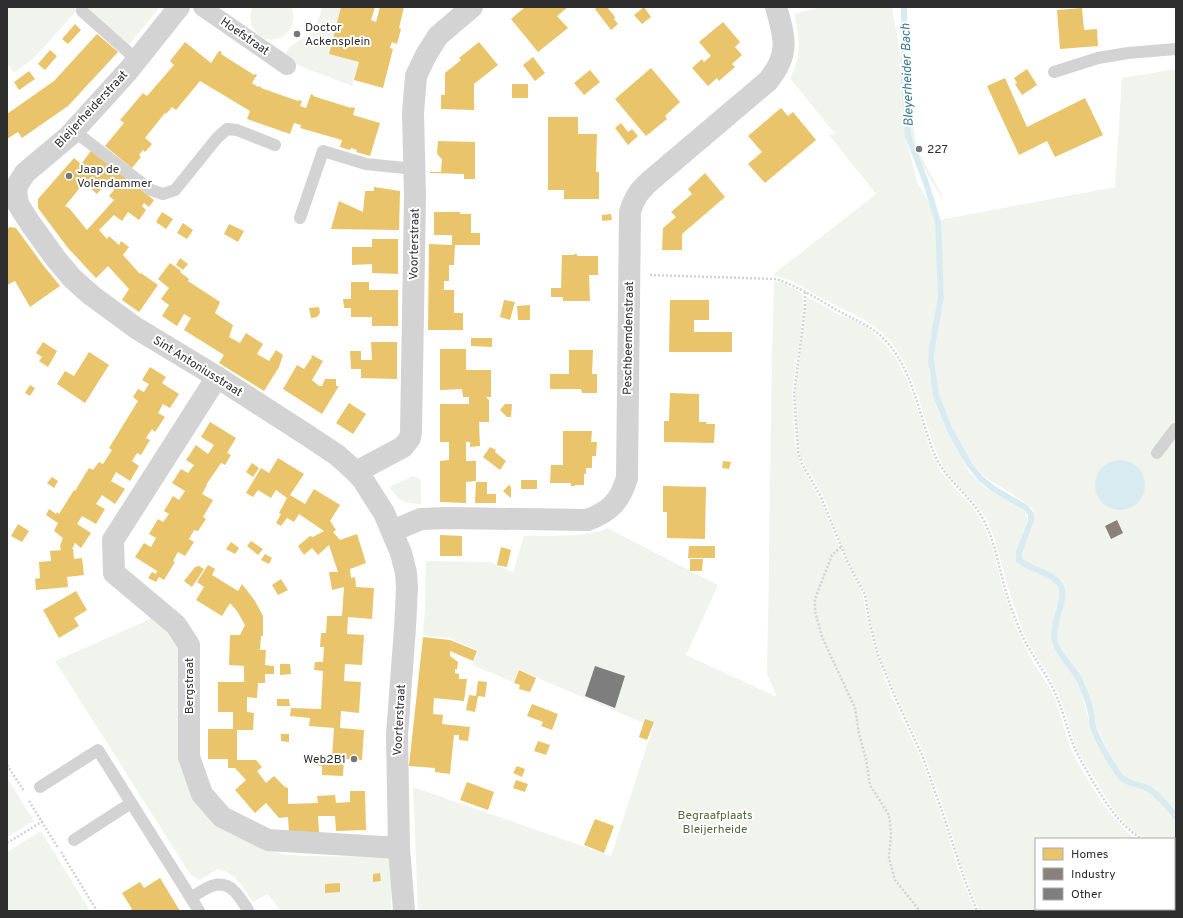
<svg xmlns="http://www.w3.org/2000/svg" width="1183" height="918" viewBox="0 0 1183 918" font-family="Overpass,sans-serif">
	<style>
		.green { fill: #f1f4ec }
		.water { fill: #d8ebf1 }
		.homes { fill: #e9c46a; fill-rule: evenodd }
		.industry { fill: #8a817c }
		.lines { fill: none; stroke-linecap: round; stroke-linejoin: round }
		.stream { stroke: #d8ebf1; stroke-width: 6 }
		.building { fill: #7e7e7e }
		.path { stroke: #d3d3d3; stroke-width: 2.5; stroke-dasharray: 2 2; stroke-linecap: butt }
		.service { stroke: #d3d3d3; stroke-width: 12 }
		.pedestrian { stroke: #d3d3d3; stroke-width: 18 }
		.minor { stroke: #d3d3d3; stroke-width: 22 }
		.tertiary { stroke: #d3d3d3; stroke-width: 22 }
		.poi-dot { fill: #777; stroke: #fff; stroke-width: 1.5 }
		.labels { text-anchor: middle; stroke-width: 4; stroke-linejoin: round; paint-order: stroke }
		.poi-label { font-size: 12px; fill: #2e2e2e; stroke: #fff; text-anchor: start }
		.street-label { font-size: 12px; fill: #2e2e2e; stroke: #fff }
		.park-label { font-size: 12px; fill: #57693c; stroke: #fff }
		.water-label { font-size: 13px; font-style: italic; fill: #3e7a8e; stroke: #fff }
	</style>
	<rect width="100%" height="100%" fill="#fff"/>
	<path class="green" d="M 7,7 L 80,7 L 35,57 L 14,73 L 7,63 Z
		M 86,7 L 160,7 L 128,46 Z
		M 253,7 L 291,7 C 303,34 267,53 253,28 C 249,21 250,14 253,7 Z
		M 322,7 L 341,7 L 329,54 L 359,62 L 352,86 L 292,63 L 286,57 L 286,54 C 289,44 300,41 307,35 C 315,28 320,18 322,7 Z
		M 820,7 L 892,7 L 917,149 L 941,193 L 943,203 L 939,193 L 923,168 L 913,140 L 908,134 L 906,137 L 917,182 L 930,204 L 935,222 L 939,297 L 930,346 L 929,358 L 929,372 L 936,401 L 949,431 L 959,449 L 965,465 L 970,473 L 986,488 L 1015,503 L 1021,507 L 1026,514 L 1027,520 L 1018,547 L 1017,561 L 1019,563 L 1048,577 L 1058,583 L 1061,587 L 1062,591 L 1059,604 L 1053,625 L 1052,643 L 1058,655 L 1077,681 L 1081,690 L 1092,732 L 1101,749 L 1119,778 L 1128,784 L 1142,787 L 1151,792 L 1162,805 L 1169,810 L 1176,820 L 1176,911 L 1153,911 L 1153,909 L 1174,909 L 1174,839 C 1167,839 1151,841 1145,838 C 1121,828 1105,795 1092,774 C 1087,766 1081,758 1077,749 C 1069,728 1065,707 1055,687 C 1045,667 1030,650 1022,629 C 1016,612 1010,595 1005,577 C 1000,558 996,539 987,521 C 976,499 953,485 942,464 C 919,418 917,353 869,323 C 856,314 841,309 827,301 C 810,293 794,278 774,276 L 775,273 L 876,194 L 829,135 L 835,134 L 790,78 C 802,57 800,37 794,14 Z
		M 1176,69 L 1176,815 L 1153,790 L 1125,778 L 1112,759 L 1096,726 L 1088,692 L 1084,682 L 1065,657 L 1056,637 L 1056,628 L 1065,598 L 1064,588 L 1057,578 L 1020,559 C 1019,542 1036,529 1034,512 C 1033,505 993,483 985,477 C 968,464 947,419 940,399 C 933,376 933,354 937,330 C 939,319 943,308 944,297 C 944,287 943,277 942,267 C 941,252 941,236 940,221 L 944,219 L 1115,187 L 1122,78 Z
		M 774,281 L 783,283 L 802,293 L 804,309 L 792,392 L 795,446 L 801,466 L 821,501 L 842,554 L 862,593 L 870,632 L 883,674 L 892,697 L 920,756 L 946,828 L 957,866 L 975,911 L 418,911 L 413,787 L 611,856 L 653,727 L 519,670 L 513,682 L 472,665 L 478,650 L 449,638 L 423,635 L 425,608 L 426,561 L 491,562 L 513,572 L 524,536 C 545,535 590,538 607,528 L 718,585 L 686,655 L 777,697 L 767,674 C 770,543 770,412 774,281 Z
		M 807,297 C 816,301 825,307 834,312 C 846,318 859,321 869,329 C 907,357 917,410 931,452 L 941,472 L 974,509 L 982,522 L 992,546 L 1003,590 L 1018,632 L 1033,662 L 1049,687 L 1055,698 L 1071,750 L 1078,763 L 1099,798 L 1110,813 L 1130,835 L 1137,839 L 1036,839 L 1036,909 L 1147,909 L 1147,911 L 979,911 L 960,862 L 949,825 L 924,754 L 893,689 L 880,656 L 872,630 L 866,594 L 847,559 L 823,496 L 801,458 L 798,444 L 795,393 Z
		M 413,476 L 421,480 L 421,504 C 402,502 401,503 389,487 Z
		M 157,616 L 178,635 L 180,754 L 253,843 L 282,854 L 305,856 L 392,857 L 391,911 L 281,911 L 268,894 L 253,902 C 243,888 237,873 218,869 L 200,880 L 190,874 L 55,661 Z
		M 7,778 L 34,821 L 7,837 Z
		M 41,831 L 90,911 L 7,911 L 7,852 Z"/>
	<path class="water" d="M1095 485a25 25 0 1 1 50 0a25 25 0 1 1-50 0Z"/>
	<path class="homes" d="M 341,7 L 375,7 L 371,20 L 376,22 L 380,7 L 404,7 L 399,28 L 401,29 L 397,44 L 392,42 L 390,48 L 393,49 L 383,88 L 354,80 L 359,62 L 329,54 Z
		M 525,7 L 568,7 L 557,16 L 568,28 L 538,52 L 511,19 Z
		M 597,7 L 607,7 L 615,17 L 614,19 L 618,24 L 611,30 L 595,9 Z
		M 644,7 L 651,17 L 642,24 L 634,15 Z
		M 1082,8 L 1084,30 L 1097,29 L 1098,46 L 1060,49 L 1057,10 Z
		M 723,22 L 740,42 L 735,47 L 742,55 L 732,64 L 735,67 L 719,81 L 717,78 L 708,86 L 692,68 L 702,59 L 704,62 L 711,56 L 699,42 Z
		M 75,24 L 81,30 L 68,44 L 62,39 Z
		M 97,34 L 118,52 L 68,106 L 22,138 L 18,132 L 7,139 L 7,114 L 54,81 Z
		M 185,42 L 211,63 L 219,51 L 222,52 L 221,54 L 254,75 L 255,74 L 257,75 L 252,83 L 258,87 L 258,86 L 261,87 L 261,88 L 298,101 L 298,100 L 302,101 L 300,106 L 306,108 L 311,94 L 314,95 L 313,96 L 351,108 L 351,107 L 355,108 L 353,115 L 380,123 L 370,156 L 356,152 L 357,150 L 351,148 L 350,150 L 340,147 L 342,140 L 300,128 L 301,125 L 294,123 L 290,134 L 247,119 L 250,111 L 200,81 L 176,110 L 172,107 L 166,114 L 165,113 L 145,138 L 152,144 L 145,152 L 143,150 L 139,155 L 141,157 L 132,168 L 105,146 L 124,123 L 120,120 L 143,93 L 147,96 L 174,65 L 170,61 Z
		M 479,42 L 498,65 L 474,84 L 474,110 L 441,109 L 441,95 L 445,95 L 445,73 L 461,60 L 459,58 Z
		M 50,50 L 57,56 L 45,70 L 38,64 Z
		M 533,57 L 545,73 L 535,81 L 523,65 Z
		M 651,68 L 680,102 L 665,116 L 667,119 L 646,136 L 615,99 Z
		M 1027,69 L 1037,85 L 1022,95 L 1015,84 L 1017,83 L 1014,78 Z
		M 590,70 L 600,82 L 584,95 L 574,83 Z
		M 29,71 L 35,79 L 19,90 L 14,82 Z
		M 1005,78 L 1027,127 L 1085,98 L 1103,135 L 1055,157 L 1047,141 L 1019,155 L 987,86 Z
		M 512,84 L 528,84 L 528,98 L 512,98 Z
		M 781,108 L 788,116 L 793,112 L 816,140 L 765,183 L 748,164 L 762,152 L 748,136 Z
		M 548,117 L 578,117 L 578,134 L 597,134 L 596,172 L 599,172 L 599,199 L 564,199 L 564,190 L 548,190 Z
		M 621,123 L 628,132 L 632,129 L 638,136 L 628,145 L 615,128 Z
		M 438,141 L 475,142 L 475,179 L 464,179 L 464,174 L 430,173 L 430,172 L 441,172 L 442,159 L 437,154 Z
		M 91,151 L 154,200 L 149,207 L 144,203 L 142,206 L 146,210 L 139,220 L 128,212 L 122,221 L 114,215 L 99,230 L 107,239 L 109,236 L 119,245 L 121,241 L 129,247 L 123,255 L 140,274 L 141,273 L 158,285 L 139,312 L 122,300 L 129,289 L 108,266 L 96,278 L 68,248 L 38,208 L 38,199 L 74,158 L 81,164 ZM 84,183 L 97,194 L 106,183 L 114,190 L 109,196 L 114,200 L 87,230 L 69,208 L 65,206 Z
		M 705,173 L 725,197 L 682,234 L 682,250 L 662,250 L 663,228 L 676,217 L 671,212 L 692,194 L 688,189 Z
		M 374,187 L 400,191 L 399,230 L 331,229 L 339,201 L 363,212 L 365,191 L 374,191 Z
		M 162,212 L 173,219 L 166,229 L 156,222 Z
		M 434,212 L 460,212 L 460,214 L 471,214 L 471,233 L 480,233 L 480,245 L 455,245 L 454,265 L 449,265 L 449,281 L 444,281 L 444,290 L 454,290 L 454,313 L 463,313 L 463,330 L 428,330 L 429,244 L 452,245 L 452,235 L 434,235 Z
		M 611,214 L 612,220 L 602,221 L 602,215 Z
		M 183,223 L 193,230 L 187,239 L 177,233 Z
		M 229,224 L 244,231 L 238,242 L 224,234 Z
		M 10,227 L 16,228 L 43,265 L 60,286 L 30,307 L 15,281 L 7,285 L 7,229 Z
		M 372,239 L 398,239 L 398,274 L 372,273 L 372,264 L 352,265 L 352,247 L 372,247 Z
		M 574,254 L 577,254 L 577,256 L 598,256 L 598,275 L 589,275 L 590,301 L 563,301 L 563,297 L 551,297 L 551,288 L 561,288 L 562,255 L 574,255 Z
		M 180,258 L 188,264 L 183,270 L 176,265 Z
		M 170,263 L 181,271 L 180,272 L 189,279 L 188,281 L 220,302 L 215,313 L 233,325 L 229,337 L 240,343 L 246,333 L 263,344 L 257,354 L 269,361 L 276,350 L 283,355 L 279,367 L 264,391 L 219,363 L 224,355 L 184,330 L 191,318 L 184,314 L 177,326 L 162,316 L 169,305 L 161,299 L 169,288 L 158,279 Z
		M 351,282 L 369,282 L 369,290 L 398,290 L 398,326 L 372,326 L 372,317 L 351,317 L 351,308 L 344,308 L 343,299 L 351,299 Z
		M 504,300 L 515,302 L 510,320 L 500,317 Z
		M 670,300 L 709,300 L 709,320 L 694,320 L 694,332 L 732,332 L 732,352 L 669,352 Z
		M 530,305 L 530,320 L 518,320 L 517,306 Z
		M 319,307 L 320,313 L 317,317 L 311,318 L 309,308 Z
		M 471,338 L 492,338 L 492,347 L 471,346 Z
		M 43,342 L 57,351 L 48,367 L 39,361 L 42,357 L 36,353 Z
		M 371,342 L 397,342 L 397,379 L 361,378 L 361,369 L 351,369 L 350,351 L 361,351 L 361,360 L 372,360 Z
		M 440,349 L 466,349 L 466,370 L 491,370 L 491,397 L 486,397 L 489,400 L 489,422 L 479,422 L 480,446 L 470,447 L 470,442 L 466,442 L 466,461 L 476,461 L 476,481 L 466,482 L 466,503 L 440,502 L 440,461 L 449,460 L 449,442 L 440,442 L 440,404 L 469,404 L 469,397 L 463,397 L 462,389 L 440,390 Z
		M 569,350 L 593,350 L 592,374 L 597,374 L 597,393 L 582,393 L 581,389 L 550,389 L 550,374 L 569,374 Z
		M 89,352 L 109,365 L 85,403 L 57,384 L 65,371 L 74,376 Z
		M 312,355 L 323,361 L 312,380 L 319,386 L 322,386 L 325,379 L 336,379 L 336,386 L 339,386 L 322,414 L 283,389 L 297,365 L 304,369 L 312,357 L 311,356 Z
		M 150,367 L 166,377 L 162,383 L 179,394 L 170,408 L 163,404 L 158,413 L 165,417 L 155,432 L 152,429 L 146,438 L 150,440 L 141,455 L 137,453 L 132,461 L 139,466 L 130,481 L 116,472 L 111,481 L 125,489 L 115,504 L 102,495 L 96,504 L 105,509 L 96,524 L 82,516 L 77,524 L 91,533 L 81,548 L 75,543 L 72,549 L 73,549 L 74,559 L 82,558 L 84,575 L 67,577 L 68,587 L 36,590 L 35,579 L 40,578 L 39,562 L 51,561 L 50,551 L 61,550 L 60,546 L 63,538 L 54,531 L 58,523 L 46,515 L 49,509 L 56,514 L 57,512 L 59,514 L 74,490 L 75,491 L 89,468 L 93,470 L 99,462 L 103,464 L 112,450 L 109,448 L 138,401 L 133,397 L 138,389 L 144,392 L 149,384 L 142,380 Z
		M 30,385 L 35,388 L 30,396 L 25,393 Z
		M 670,393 L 699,394 L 699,422 L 707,422 L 706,424 L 715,424 L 714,443 L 664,442 L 664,421 L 669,421 Z
		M 349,403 L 366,414 L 353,434 L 336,423 Z
		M 505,404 L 512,404 L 511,417 L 507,417 L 500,410 Z
		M 210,422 L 236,438 L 227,453 L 231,455 L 225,465 L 221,463 L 206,485 L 207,485 L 202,494 L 213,500 L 203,517 L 206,519 L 198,531 L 194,530 L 189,539 L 194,542 L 185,556 L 178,552 L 173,561 L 175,562 L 164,580 L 159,577 L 156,582 L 148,578 L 152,572 L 156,574 L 157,571 L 135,557 L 144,543 L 151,547 L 156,538 L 149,534 L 158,519 L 163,522 L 169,514 L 164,511 L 173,496 L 179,500 L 185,491 L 172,483 L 181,469 L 188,473 L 194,465 L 186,460 L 196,445 L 208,454 L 214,445 L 201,437 Z
		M 563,431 L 592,431 L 591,442 L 597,442 L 596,456 L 592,456 L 592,468 L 586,468 L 586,474 L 584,474 L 584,485 L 575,485 L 575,486 L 571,486 L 571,483 L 550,483 L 551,465 L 563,465 Z
		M 490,447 L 496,450 L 495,452 L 506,461 L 500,470 L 483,457 Z
		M 278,458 L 304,474 L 290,495 L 305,504 L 314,489 L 340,505 L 330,521 L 336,530 L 333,532 L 340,540 L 357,534 L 366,563 L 350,569 L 351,578 L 355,577 L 356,587 L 374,588 L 372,619 L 348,617 L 347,634 L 364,635 L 362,665 L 345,664 L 344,681 L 361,682 L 359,713 L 341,711 L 340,728 L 364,730 L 362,760 L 344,759 L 343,776 L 322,775 L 322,766 L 311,764 L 311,756 L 332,757 L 334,728 L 309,726 L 310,718 L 290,716 L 291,708 L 321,709 L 323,671 L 314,670 L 315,662 L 323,662 L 324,647 L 320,647 L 321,633 L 326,633 L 327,616 L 342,616 L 344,587 L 332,590 L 329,572 L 338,572 L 329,545 L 318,555 L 312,548 L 304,555 L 298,546 L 310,536 L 313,537 L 324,531 L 299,514 L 294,522 L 287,518 L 281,526 L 276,523 L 281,514 L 279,513 L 287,498 L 276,490 L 271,498 L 258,490 L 253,497 L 246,493 L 261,468 L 269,473 Z
		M 723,461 L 731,462 L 729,469 L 722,468 Z
		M 252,463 L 259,468 L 253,477 L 246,472 Z
		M 52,477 L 58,481 L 54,488 L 47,483 Z
		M 521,480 L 537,480 L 537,489 L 521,489 Z
		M 476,482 L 487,482 L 487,494 L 496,494 L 496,503 L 475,503 Z
		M 509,485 L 511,487 L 511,498 L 503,491 Z
		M 663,486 L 706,487 L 705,539 L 667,538 L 667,512 L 663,512 Z
		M 18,524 L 29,531 L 22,542 L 11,536 Z
		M 440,535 L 462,536 L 462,556 L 440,556 Z
		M 251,541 L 263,549 L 258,555 L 247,546 Z
		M 231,542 L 239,548 L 235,554 L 226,549 Z
		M 689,546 L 715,546 L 715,558 L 688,558 Z
		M 501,547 L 511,550 L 507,567 L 497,565 Z
		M 265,554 L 272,558 L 269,564 L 261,560 Z
		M 690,559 L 703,559 L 702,571 L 690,571 Z
		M 208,565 L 215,569 L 212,575 L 238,591 L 242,584 L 255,601 L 263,616 L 263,636 L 261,636 L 260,650 L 266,650 L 265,665 L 274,666 L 274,674 L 265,674 L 265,683 L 258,683 L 257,698 L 247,697 L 247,712 L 254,713 L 253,730 L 237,730 L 237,760 L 256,760 L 262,767 L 257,771 L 266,783 L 274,776 L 285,787 L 288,788 L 288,804 L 318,803 L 317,796 L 335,795 L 336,803 L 350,802 L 350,791 L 365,791 L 366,830 L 336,831 L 335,816 L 318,816 L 319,832 L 289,833 L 288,817 L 279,818 L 266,803 L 255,813 L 235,790 L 246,780 L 235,768 L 228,768 L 228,759 L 208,759 L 208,729 L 233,729 L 233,712 L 218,712 L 218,682 L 244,682 L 244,666 L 229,665 L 230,635 L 240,635 L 245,625 L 237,611 L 230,603 L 222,616 L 196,600 L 204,587 L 197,582 Z
		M 199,566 L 204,569 L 192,587 L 184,581 L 195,567 Z
		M 281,579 L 288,590 L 278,595 L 272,585 Z
		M 76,591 L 87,610 L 74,618 L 79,626 L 59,638 L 43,610 Z
		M 423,637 L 450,640 L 477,651 L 473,661 L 450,651 L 450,656 L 458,662 L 457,670 L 455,669 L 455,673 L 459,674 L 459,679 L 467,679 L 464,701 L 434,698 L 433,714 L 443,715 L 442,724 L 470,727 L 468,741 L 459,740 L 459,735 L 454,735 L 450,774 L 435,772 L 435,768 L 409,766 Z
		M 280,664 L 290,664 L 291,674 L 280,675 Z
		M 519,670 L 536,678 L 530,692 L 519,689 L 520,685 L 514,683 Z
		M 478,681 L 487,682 L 485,697 L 478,696 L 475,712 L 466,710 L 469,695 L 476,696 Z
		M 277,699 L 289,699 L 290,706 L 277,706 Z
		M 532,704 L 558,714 L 552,730 L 541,726 L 543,722 L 527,716 Z
		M 645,719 L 654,722 L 647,740 L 639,737 Z
		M 281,734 L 289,734 L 289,742 L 281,741 Z
		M 538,741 L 550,745 L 546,755 L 534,751 Z
		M 517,766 L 525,769 L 522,777 L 513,773 Z
		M 516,780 L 528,784 L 525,792 L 513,788 Z
		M 467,782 L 494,792 L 488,810 L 460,800 Z
		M 595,819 L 614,826 L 604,853 L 584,845 Z
		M 380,873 L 381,881 L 373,882 L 373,874 Z
		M 160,878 L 180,911 L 129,911 L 132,909 L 122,893 L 140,882 L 144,888 Z
		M 340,883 L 340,892 L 325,893 L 325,884 Z"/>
	<path class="industry" d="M 1117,520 L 1123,533 L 1111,539 L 1105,526 Z"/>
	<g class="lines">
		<path class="stream" d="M 904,7 L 904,80 L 908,136 L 926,183 L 938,222 L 941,297 L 932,347 L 931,360 L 936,395 L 950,430 L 969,464 L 981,479 L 994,489 L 1025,507 L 1031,514 L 1031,520 L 1019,552 L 1019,560 C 1030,570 1048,571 1058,582 C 1072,596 1048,623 1056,645 C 1062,660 1075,669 1081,683 C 1086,694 1090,707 1092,718 C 1092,721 1092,724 1093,727 C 1098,741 1112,766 1121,777 C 1128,785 1140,784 1149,789 C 1155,792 1172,811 1176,817"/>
	</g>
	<path class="building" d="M 595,666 L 625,676 L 615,708 L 585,696 Z"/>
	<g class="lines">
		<path class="path" d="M 650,275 L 776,279 C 797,286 816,298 835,309 C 852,319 871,325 885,340 C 915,372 919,419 936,458 C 947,481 971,496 983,519 C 994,540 998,562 1004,585 C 1008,599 1013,614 1019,628 C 1028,652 1046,671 1056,695 C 1063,711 1067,728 1073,744 C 1078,757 1085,767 1091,778 C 1105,802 1118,824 1142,839
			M 805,292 L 805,308 L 794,394 L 798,452 L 802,464 L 821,497 L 847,561 L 865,595 L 870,625 L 878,655 L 895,697 L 922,755 L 943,814 L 964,878 L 977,911
			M 841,547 L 832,555 L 815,599 L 815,611 L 822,637 L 855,708 L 859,734 L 866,759 L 870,785 L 889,815 L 891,833 L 889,858 L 895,880 L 920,911
			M 7,765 L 24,791
			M 29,801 L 58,848
			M 7,843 L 43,821
			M 61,852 L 97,911
			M 1150,909 L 1150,911"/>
		<path class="service" d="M 82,11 L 137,60
			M 1054,72 L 1098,58 L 1128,53 L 1176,49
			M 74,131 L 151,190 L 163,194 L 175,190 L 217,138 L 227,129 L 237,130 L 275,145
			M 300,218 L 323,151 L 366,164 L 414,169
			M 1157,453 L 1175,429
			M 40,787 L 98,750 L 191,898 C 203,890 219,877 233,890 C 239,895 244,904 248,910
			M 74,840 L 131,803
			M 191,898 L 199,911"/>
		<path class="pedestrian" d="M 202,7 L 287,66"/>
		<path class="minor" d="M 217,377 L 113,540 L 114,573 L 176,625 L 189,645 L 189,757 L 202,794 L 222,817 L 268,840 L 399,848
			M 356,472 L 403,447 L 410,438 L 411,432 L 415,196 L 413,113 L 416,76 L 426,55 L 438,36 L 472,7
			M 392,531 L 421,519 L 448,518 L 587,520 C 610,512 620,501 627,478 L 630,212 C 634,198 639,191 650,181 L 768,81 C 790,54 785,38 776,7"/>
		<path class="tertiary" d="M 179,7 L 128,71 L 69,136 L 25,173 L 18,184 L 16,191 L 18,204 L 30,223 L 56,259 L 72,278 L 91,295 L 136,328 L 217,377 L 307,435 L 337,455 L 356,472 L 363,480 L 384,513 L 401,553 L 406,573 L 407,588 L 405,628 L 397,735 L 399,848 L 404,911"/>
	</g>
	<g class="poi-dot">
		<circle cx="297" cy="34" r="4"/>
		<circle cx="919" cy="149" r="4"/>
		<circle cx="69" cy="176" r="4"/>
		<circle cx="354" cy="759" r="4"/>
	</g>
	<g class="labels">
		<g class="poi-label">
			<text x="305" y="31">Doctor<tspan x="305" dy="14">Ackensplein</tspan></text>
			<text x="927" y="153">227</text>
			<text x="77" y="173">Jaap de<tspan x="77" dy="14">Volendammer</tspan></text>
			<text x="346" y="763" text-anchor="end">Web2B1</text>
		</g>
		<g class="street-label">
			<text transform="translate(245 36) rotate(35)" y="4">Hoefstraat</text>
			<text transform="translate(91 109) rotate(-47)" y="4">Bleijerheiderstraat</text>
			<text transform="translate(414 244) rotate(-89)" y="4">Voorterstraat</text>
			<text transform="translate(628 338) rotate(-89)" y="4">Peschbeemdenstraat</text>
			<text transform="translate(198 366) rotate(32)" y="4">Sint Antoniusstraat</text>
			<text transform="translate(189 686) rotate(-90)" y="4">Bergstraat</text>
			<text transform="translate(399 720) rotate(-87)" y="4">Voorterstraat</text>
		</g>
		<g class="park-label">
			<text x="715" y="819">Begraafplaats<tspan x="715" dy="14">Bleijerheide</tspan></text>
		</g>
		<g class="water-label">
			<text transform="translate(906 75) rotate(-92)" y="5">Bleyerheider Bach</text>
		</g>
	</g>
	<rect width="1183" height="918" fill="none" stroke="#2e2e2e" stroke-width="16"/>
	<rect x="1035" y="838" width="140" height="72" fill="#ffffff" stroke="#ababab"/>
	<rect x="1043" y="848" width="20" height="12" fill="#e9c46a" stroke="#ababab"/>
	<text x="1071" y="858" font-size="12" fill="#2e2e2e">Homes</text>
	<rect x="1043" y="868" width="20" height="12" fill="#8a817c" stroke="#ababab"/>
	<text x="1071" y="878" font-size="12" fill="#2e2e2e">Industry</text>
	<rect x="1043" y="888" width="20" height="12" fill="#7e7e7e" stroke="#ababab"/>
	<text x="1071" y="898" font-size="12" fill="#2e2e2e">Other</text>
</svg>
